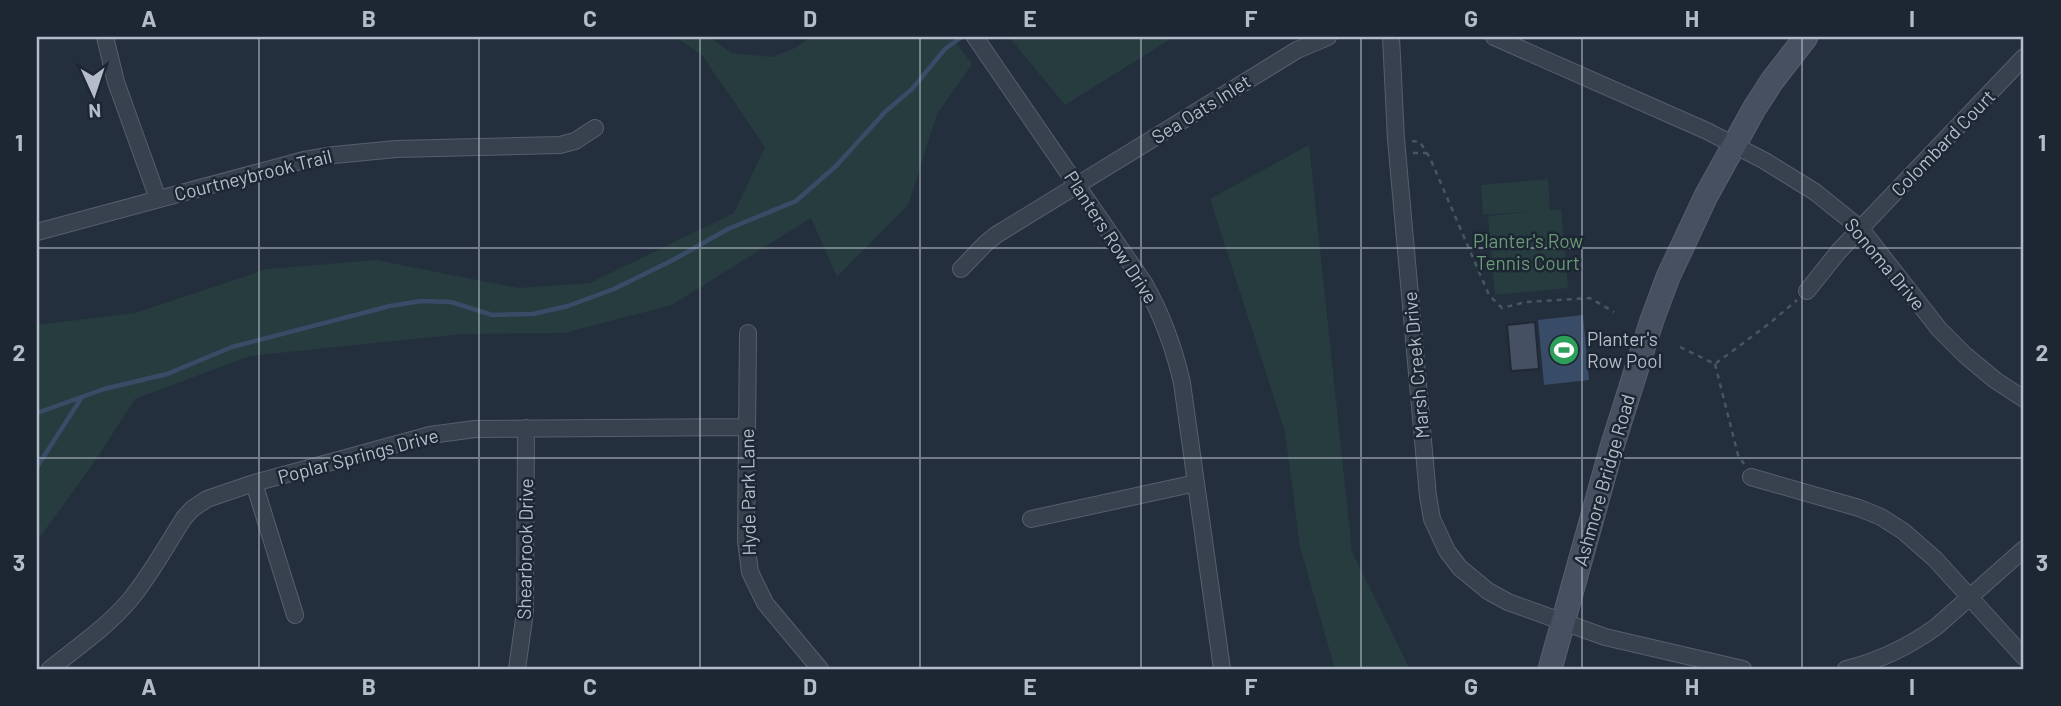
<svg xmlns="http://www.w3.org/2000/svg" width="2061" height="706" viewBox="0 0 2061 706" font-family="Barlow,sans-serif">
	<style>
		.green { fill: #263c3f }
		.water { fill: #394c67 }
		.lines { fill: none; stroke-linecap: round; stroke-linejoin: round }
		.stream { stroke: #394c67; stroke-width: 4.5 }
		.building { fill: #455162; stroke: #1f2835; stroke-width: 2 }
		.minor-casing { stroke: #565f6c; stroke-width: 18 }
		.secondary-casing { stroke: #565f6c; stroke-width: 25 }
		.path { stroke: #44595c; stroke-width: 2.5; stroke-dasharray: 5 5; stroke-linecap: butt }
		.minor { stroke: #38414e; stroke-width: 16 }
		.secondary { stroke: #465061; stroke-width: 23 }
		.grid { fill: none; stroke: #b4bcc9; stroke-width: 2; stroke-opacity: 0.55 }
		.labels { text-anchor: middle; stroke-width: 5; stroke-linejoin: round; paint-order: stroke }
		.street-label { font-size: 19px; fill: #b4bcc9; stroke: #1d2633 }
		.park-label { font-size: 19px; fill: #6b9a76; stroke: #1d2633 }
		.poi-label { font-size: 19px; fill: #b4bcc9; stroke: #1d2633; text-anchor: start }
		.neatline { fill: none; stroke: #b4bcc9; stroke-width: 2.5 }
		.grid-label { font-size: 23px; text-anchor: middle; font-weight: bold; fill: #b4bcc9 }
	</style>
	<rect width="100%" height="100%" fill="#242f3e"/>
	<path class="green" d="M 675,37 L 709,37 L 732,53 L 772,57 L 795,48 L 811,37 L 952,37 L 972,64 L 937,114 L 908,205 L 837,277 L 811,218 L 672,305 L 564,333 L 462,334 L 250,356 L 135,399 L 93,464 L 37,541 L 37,325 L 135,313 L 267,269 L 376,260 L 518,288 L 590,283 L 734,213 L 765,147 L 702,55 Z
		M 1009,37 L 1174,37 L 1065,105 Z
		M 1309,145 L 1352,552 L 1410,669 L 1335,669 L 1300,547 L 1285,432 L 1210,199 Z
		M 1548,179 L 1550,210 L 1561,209 L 1568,288 L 1495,295 L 1488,216 L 1533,211 L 1483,215 L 1481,185 Z"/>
	<path class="water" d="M 1583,315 L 1589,380 L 1544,385 L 1538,320 Z"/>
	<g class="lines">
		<path class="stream" d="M 37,413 L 104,389 L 167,374 L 232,347 L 390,306 L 421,301 L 451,302 L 492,315 L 533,314 L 568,306 L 614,289 L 673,260 L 728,229 L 796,201 L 836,166 L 885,112 L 912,89 L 945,49 L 960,38
			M 37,467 L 82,397"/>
	</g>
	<path class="building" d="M 1535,322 L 1539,369 L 1511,371 L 1507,325 Z"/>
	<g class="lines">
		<g class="minor-casing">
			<path id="minor" d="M 105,37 L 116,82 L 158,199
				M 975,37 L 1144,283 C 1162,315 1174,347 1182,383 L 1222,669
				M 1391,37 L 1396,139 L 1428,496 L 1432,519 L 1447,551 L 1460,568 L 1488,591 L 1508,602 L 1605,637 L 1743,669
				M 1494,37 L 1707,131 L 1765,161 L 1815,192 L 1861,229 L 1939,329 L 1965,355 L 1995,380 L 2024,399
				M 37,232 L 304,160 L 334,155 L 396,149 L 560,145 L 575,141 L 595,128
				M 961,269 L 985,244 L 996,235 L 1297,50 L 1328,37
				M 1807,291 L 1839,251 L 2024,57
				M 748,333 L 746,541 L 750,572 L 765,603 L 820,669
				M 1751,477 L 1859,508 L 1881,517 L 1903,531 L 1935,559 L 2024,657
				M 254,483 L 295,615
				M 1031,519 L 1196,483
				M 50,669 C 76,648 107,627 129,601 C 150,576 166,546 184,518 L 192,509 L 207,499 L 254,483 L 430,435 L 475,429 L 747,427
				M 517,669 L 525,612 L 526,428
				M 1846,669 C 1879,661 1908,647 1936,627 L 2024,549"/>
		</g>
		<g class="secondary-casing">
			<path id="secondary" d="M 1550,669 L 1611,450 L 1652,320 L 1668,277 L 1706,196 L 1754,109 L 1772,81 L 1806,37"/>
		</g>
		<path class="path" d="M 1412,141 L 1420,142 L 1430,158 L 1489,295 L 1502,308 L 1526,302 L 1590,298 L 1614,312
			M 1413,153 L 1427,153
			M 1680,347 L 1715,364 L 1770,323 L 1797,300
			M 1715,364 L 1738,455 L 1744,464"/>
		<use href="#minor" class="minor"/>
		<use href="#secondary" class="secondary"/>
	</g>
	<path class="grid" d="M 259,37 L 259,669M 479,37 L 479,669M 700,37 L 700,669M 920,37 L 920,669M 1141,37 L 1141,669M 1361,37 L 1361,669M 1582,37 L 1582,669M 1802,37 L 1802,669M 37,248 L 2024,248M 37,458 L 2024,458"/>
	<defs>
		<g id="stadium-disc" transform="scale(1.575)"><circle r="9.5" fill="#2e9e5b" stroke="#1d2633"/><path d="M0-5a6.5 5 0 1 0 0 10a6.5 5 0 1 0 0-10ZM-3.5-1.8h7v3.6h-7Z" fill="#fff"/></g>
	</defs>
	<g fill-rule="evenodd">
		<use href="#stadium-disc" x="1564" y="350"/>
	</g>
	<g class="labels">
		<g class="street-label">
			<text transform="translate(1201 109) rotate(-32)" y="7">Sea Oats Inlet</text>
			<text transform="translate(1943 143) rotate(-46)" y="7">Colombard Court</text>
			<text transform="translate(253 175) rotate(-14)" y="7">Courtneybrook Trail</text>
			<text transform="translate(1111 237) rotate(57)" y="7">Planters Row Drive</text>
			<text transform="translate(1885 264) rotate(50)" y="7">Sonoma Drive</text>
			<text transform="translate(1416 365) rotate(-95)" y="7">Marsh Creek Drive</text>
			<text transform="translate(358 456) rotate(-15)" y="7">Poplar Springs Drive</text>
			<text transform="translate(1604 480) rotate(-74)" y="7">Ashmore Bridge Road</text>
			<text transform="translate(748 492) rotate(-91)" y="7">Hyde Park Lane</text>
			<text transform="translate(525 549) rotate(-89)" y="7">Shearbrook Drive</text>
		</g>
		<g class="park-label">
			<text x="1528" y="248">Planter's Row<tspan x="1528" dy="22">Tennis Court</tspan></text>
		</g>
		<g class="poi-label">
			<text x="1587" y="346">Planter's<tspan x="1587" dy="22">Row Pool</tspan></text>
		</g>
	</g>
	<rect width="2061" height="706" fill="none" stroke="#1d2633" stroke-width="77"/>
	<g transform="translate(94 94) rotate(177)" stroke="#1d2633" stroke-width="5" paint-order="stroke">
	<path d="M0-5L12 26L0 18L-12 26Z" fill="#b4bcc9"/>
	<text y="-10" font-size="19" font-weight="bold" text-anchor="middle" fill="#b4bcc9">N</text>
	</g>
	<rect x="38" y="38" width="1984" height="630" class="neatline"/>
	<g class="grid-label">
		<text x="149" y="27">A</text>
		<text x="369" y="27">B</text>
		<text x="590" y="27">C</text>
		<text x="810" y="27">D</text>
		<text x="1030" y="27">E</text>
		<text x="1251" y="27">F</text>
		<text x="1471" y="27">G</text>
		<text x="1692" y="27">H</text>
		<text x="1912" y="27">I</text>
		<text x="19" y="151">1</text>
		<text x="2042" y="151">1</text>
		<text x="19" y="361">2</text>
		<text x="2042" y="361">2</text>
		<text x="19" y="571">3</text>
		<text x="2042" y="571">3</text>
		<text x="149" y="695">A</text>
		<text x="369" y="695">B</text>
		<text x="590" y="695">C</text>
		<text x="810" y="695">D</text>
		<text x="1030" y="695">E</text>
		<text x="1251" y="695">F</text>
		<text x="1471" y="695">G</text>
		<text x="1692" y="695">H</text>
		<text x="1912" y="695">I</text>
	</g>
</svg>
